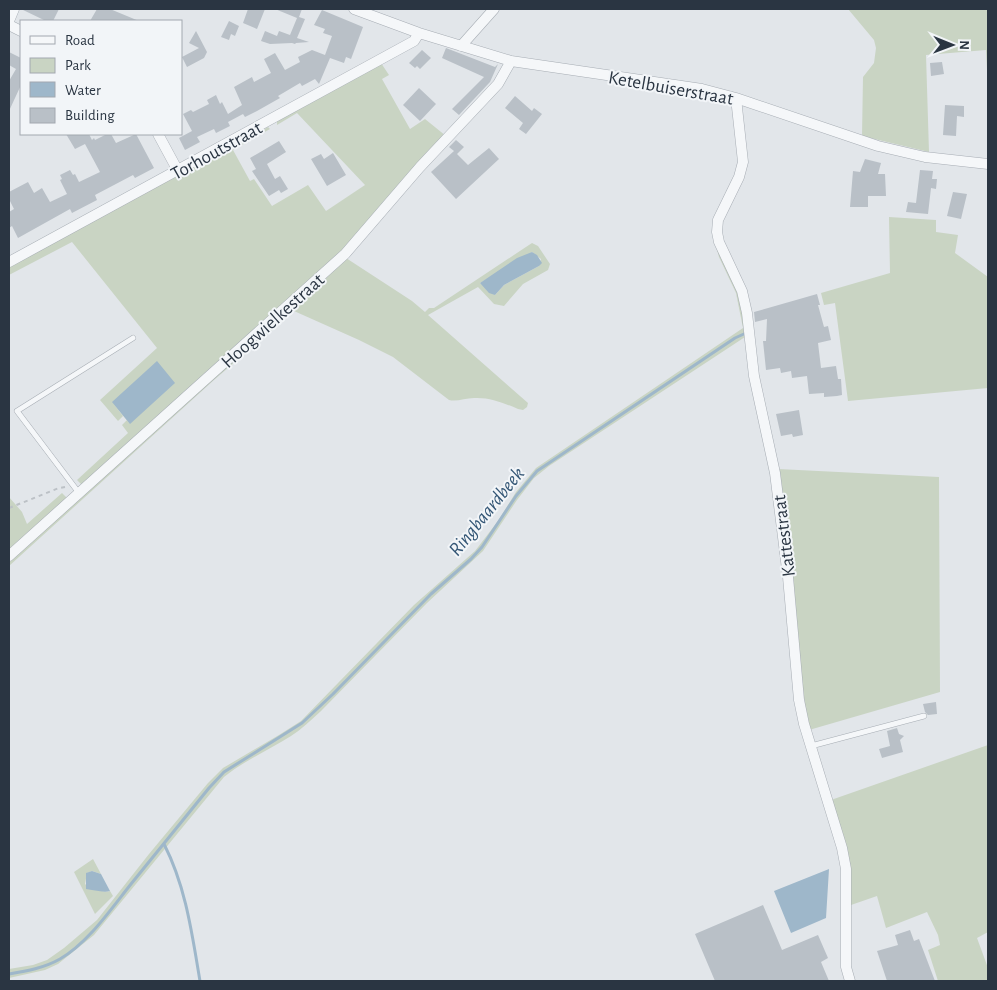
<svg xmlns="http://www.w3.org/2000/svg" width="997" height="990" viewBox="0 0 997 990" font-family="'Alegreya Sans',sans-serif">
	<style>
		.green { fill: #c9d4c3; fill-rule: evenodd }
		.water { fill: #9eb7ca }
		.lines { fill: none; stroke-linecap: round; stroke-linejoin: round }
		.stream { stroke: #9eb7ca; stroke-width: 3 }
		.building { fill: #b9c0c7 }
		.lane-casing { stroke: #a7adb4; stroke-width: 6 }
		.street-casing { stroke: #a7adb4; stroke-width: 11 }
		.path { stroke: #bcc1c6; stroke-width: 2; stroke-dasharray: 4 4; stroke-linecap: butt }
		.lane { stroke: #f5f7f9; stroke-width: 5 }
		.street { stroke: #f5f7f9; stroke-width: 10 }
		.labels { text-anchor: middle; stroke-width: 4; stroke-linejoin: round; paint-order: stroke }
		.street-label { font-size: 19px; fill: #2a3542; stroke: #f2f5f8 }
		.water-label { font-size: 20px; font-style: italic; fill: #355776; stroke: #f2f5f8 }
	</style>
	<rect width="100%" height="100%" fill="#e2e6ea"/>
	<path class="green" d="M 848,9 L 988,9 L 988,89 L 986,50 L 926,55 L 929,152 L 862,136 L 863,77 L 874,63 L 876,48 L 874,40 Z
		M 381,63 L 389,75 L 382,79 L 410,129 L 425,119 L 446,136 L 351,244 L 83,486 L 77,480 L 128,433 L 122,425 L 127,420 L 130,424 L 112,402 L 123,416 L 118,421 L 100,400 L 157,348 L 72,242 L 9,275 L 9,267 L 230,145 L 232,147 L 268,127 L 270,129 L 233,150 L 250,181 L 254,179 L 272,206 L 308,185 L 326,211 L 365,185 L 297,113 L 277,125 L 277,121 Z
		M 889,217 L 936,220 L 936,232 L 958,235 L 955,253 L 988,277 L 988,388 L 848,401 L 835,303 L 824,305 L 821,293 L 890,273 Z
		M 715,242 L 734,280 L 742,306 L 745,337 L 549,466 L 534,478 L 517,500 L 483,551 L 427,603 L 321,711 C 311,720 302,729 291,736 C 269,750 245,760 224,777 L 94,935 L 58,964 L 45,970 L 9,978 L 9,969 L 33,965 L 47,960 L 64,948 L 97,920 L 149,854 L 208,783 L 223,768 L 279,735 L 301,721 L 414,605 L 475,551 L 498,521 L 516,492 L 536,468 L 743,328 L 736,293 L 719,257 Z
		M 532,243 L 538,246 L 550,264 L 548,270 L 523,284 L 504,306 L 494,304 L 478,287 L 428,315 L 528,403 L 527,407 L 523,410 L 518,409 C 504,403 489,397 474,398 C 465,398 457,402 449,400 L 393,357 L 359,340 L 294,311 L 214,380 L 9,566 L 9,560 L 346,258 L 412,301 L 425,312 L 429,308 L 434,308 ZM 532,252 L 541,259 L 539,266 L 504,285 L 495,295 L 480,283 Z
		M 778,469 L 939,477 L 940,692 L 809,730 C 798,671 797,611 790,552 C 787,524 782,496 778,469 Z
		M 62,493 L 68,499 L 9,551 L 9,497 L 22,512 L 27,524 Z
		M 988,745 L 988,932 L 977,938 L 988,968 L 988,981 L 938,981 L 928,950 L 940,945 L 938,935 L 927,912 L 886,928 L 877,896 L 851,905 L 831,800 Z
		M 93,859 L 101,874 L 92,871 L 87,873 L 85,884 L 92,890 C 98,889 104,893 110,891 L 113,896 L 95,914 L 74,872 Z"/>
	<path class="water" d="M 532,252 L 537,255 L 542,263 L 539,266 L 504,285 L 495,295 L 489,293 L 480,283 L 517,258 Z
		M 157,361 L 175,383 L 130,424 L 112,402 Z
		M 829,869 L 826,918 L 791,933 L 774,891 Z
		M 92,871 L 101,874 L 110,891 C 104,893 93,890 86,889 L 86,873 Z"/>
	<g class="lines">
		<path class="stream" d="M 164,844 C 186,887 192,934 200,981
			M 9,974 C 27,971 44,968 60,959 C 88,943 111,909 131,884 C 157,852 183,820 209,788 L 224,772 L 302,723 L 333,694 L 431,594 L 471,559 L 482,547 L 516,496 L 537,471 L 735,338 L 746,333"/>
	</g>
	<path class="building" d="M 21,9 L 59,9 L 53,21 L 46,21 Z
		M 97,9 L 110,9 L 139,21 L 90,21 Z
		M 248,9 L 265,9 L 257,29 L 243,23 Z
		M 275,9 L 302,9 L 299,17 L 305,19 L 297,38 L 309,42 L 296,43 L 295,44 L 292,43 L 270,44 L 261,41 L 265,31 L 277,36 L 279,31 L 290,35 L 297,18 Z
		M 322,10 L 363,27 L 351,59 L 346,57 L 344,63 L 330,58 L 319,84 L 315,79 L 302,86 L 300,83 L 278,96 L 280,98 L 257,111 L 245,117 L 243,114 L 228,122 L 230,126 L 216,133 L 214,129 L 197,137 L 200,142 L 185,150 L 179,138 L 192,131 L 183,114 L 191,110 L 193,112 L 209,104 L 207,100 L 216,95 L 220,104 L 222,102 L 228,114 L 242,105 L 234,87 L 252,77 L 254,82 L 271,73 L 264,59 L 275,53 L 285,70 L 300,62 L 298,57 L 312,50 L 325,55 L 332,36 L 323,33 L 325,29 L 314,25 Z
		M 229,21 L 239,26 L 235,36 L 231,34 L 229,40 L 221,37 Z
		M 196,31 L 207,52 L 204,58 L 187,67 L 182,57 L 199,48 L 189,43 Z
		M 446,48 L 495,67 L 498,64 L 490,82 L 459,115 L 452,109 L 484,77 L 442,58 Z
		M 422,50 L 431,58 L 420,69 L 417,66 L 415,68 L 409,63 Z
		M 9,52 L 21,58 L 21,85 L 9,111 L 9,81 L 16,69 L 9,65 Z
		M 942,62 L 944,74 L 931,76 L 930,63 Z
		M 419,88 L 436,104 L 420,121 L 403,105 Z
		M 515,96 L 532,111 L 534,108 L 542,114 L 526,134 L 519,129 L 523,123 L 505,108 Z
		M 945,105 L 964,106 L 964,117 L 957,116 L 956,136 L 943,135 Z
		M 66,134 L 89,134 L 92,140 L 94,138 L 95,140 L 107,134 L 111,134 L 116,143 L 136,134 L 154,168 L 135,178 L 133,175 L 95,195 L 97,200 L 72,213 L 70,209 L 18,238 L 12,226 L 9,228 L 9,212 L 14,209 L 9,199 L 9,192 L 28,182 L 34,193 L 42,188 L 50,202 L 67,194 L 60,180 L 62,179 L 60,175 L 70,170 L 73,175 L 75,174 L 79,182 L 100,172 L 85,144 L 75,149 Z
		M 456,140 L 464,147 L 457,154 L 468,165 L 489,148 L 499,159 L 456,199 L 431,172 L 454,151 L 449,147 Z
		M 279,141 L 286,152 L 267,164 L 275,179 L 280,176 L 288,189 L 281,193 L 279,190 L 269,196 L 252,171 L 256,169 L 250,158 Z
		M 333,153 L 346,175 L 327,186 L 311,159 L 321,154 L 324,159 Z
		M 865,159 L 881,163 L 878,174 L 885,174 L 886,196 L 868,196 L 868,207 L 850,207 L 853,171 L 860,172 Z
		M 920,170 L 933,171 L 932,179 L 937,179 L 936,189 L 931,188 L 928,214 L 906,212 L 908,202 L 916,203 Z
		M 953,192 L 967,194 L 961,219 L 947,216 Z
		M 817,294 L 820,305 L 818,305 L 824,327 L 828,326 L 831,340 L 818,343 L 821,368 L 836,366 L 838,379 L 841,379 L 842,395 L 837,396 L 824,397 L 824,393 L 809,394 L 807,376 L 792,378 L 791,371 L 781,373 L 780,368 L 766,370 L 763,341 L 766,341 L 767,319 L 755,322 L 754,312 Z
		M 799,410 L 803,435 L 793,437 L 792,434 L 781,436 L 776,414 Z
		M 936,702 L 937,714 L 928,715 L 925,712 L 923,704 Z
		M 897,728 L 899,734 L 904,736 L 900,740 L 903,752 L 882,758 L 879,749 L 890,746 L 887,731 Z
		M 763,905 L 782,950 L 818,935 L 828,958 L 821,962 L 829,981 L 715,981 L 695,934 Z
		M 910,930 L 914,941 L 919,939 L 935,981 L 887,981 L 877,951 L 898,945 L 895,935 Z"/>
	<g class="lines">
		<g class="lane-casing">
			<path id="lane" d="M 79,493 L 17,411 L 133,338
				M 811,746 L 924,716"/>
		</g>
		<g class="street-casing">
			<path id="street" d="M 354,9 L 419,33 L 511,61 L 702,89 L 736,98 L 878,146 L 925,157 L 988,164
				M 9,21 L 14,9
				M 9,25 L 21,31
				M 461,46 L 494,9
				M 736,98 L 743,162 L 739,177 L 718,220 L 717,232 L 719,242 L 742,291 L 747,313 L 754,376 L 775,473 L 788,577 L 799,700 L 804,724 L 842,848 L 846,869 L 846,967 L 850,981
				M 158,134 L 178,171
				M 9,262 L 414,41 L 419,33
				M 9,556 L 345,254 L 420,167 L 498,84 L 511,61"/>
		</g>
		<path class="path" d="M 9,508 L 59,488 L 65,487"/>
		<use href="#lane" class="lane"/>
		<use href="#street" class="street"/>
	</g>
	<g class="labels">
		<g class="street-label">
			<text transform="translate(671 87) rotate(10)" y="7">Ketelbuiserstraat</text>
			<text transform="translate(216 150) rotate(-29)" y="7">Torhoutstraat</text>
			<text transform="translate(272 320) rotate(-42)" y="7">Hoogwielkestraat</text>
			<text transform="translate(783 536) rotate(-97)" y="7">Kattestraat</text>
		</g>
		<g class="water-label">
			<text transform="translate(486 511) rotate(-51)" y="7">Ringbaardbeek</text>
		</g>
	</g>
	<rect width="997" height="990" fill="none" stroke="#2a3542" stroke-width="20"/>
	<rect x="20" y="20" width="162" height="115" fill="#f2f5f8" stroke="#a2a8af"/>
	<rect x="30" y="36" width="25" height="8" fill="#f5f7f9" stroke="#a2a8af"/>
	<text x="65" y="45" font-size="15" fill="#2a3542">Road</text>
	<rect x="30" y="58" width="25" height="15" fill="#c9d4c3" stroke="#a2a8af"/>
	<text x="65" y="70" font-size="15" fill="#2a3542">Park</text>
	<rect x="30" y="82" width="25" height="15" fill="#9eb7ca" stroke="#a2a8af"/>
	<text x="65" y="95" font-size="15" fill="#2a3542">Water</text>
	<rect x="30" y="108" width="25" height="15" fill="#b9c0c7" stroke="#a2a8af"/>
	<text x="65" y="120" font-size="15" fill="#2a3542">Building</text>
	<g transform="translate(952 45) rotate(91)" stroke="#f2f5f8" stroke-width="4" paint-order="stroke">
	<path d="M0-4L9 19L0 12L-9 19Z" fill="#2a3542"/>
	<text y="-8" font-size="14" font-weight="bold" text-anchor="middle" fill="#2a3542">N</text>
	</g>
</svg>
